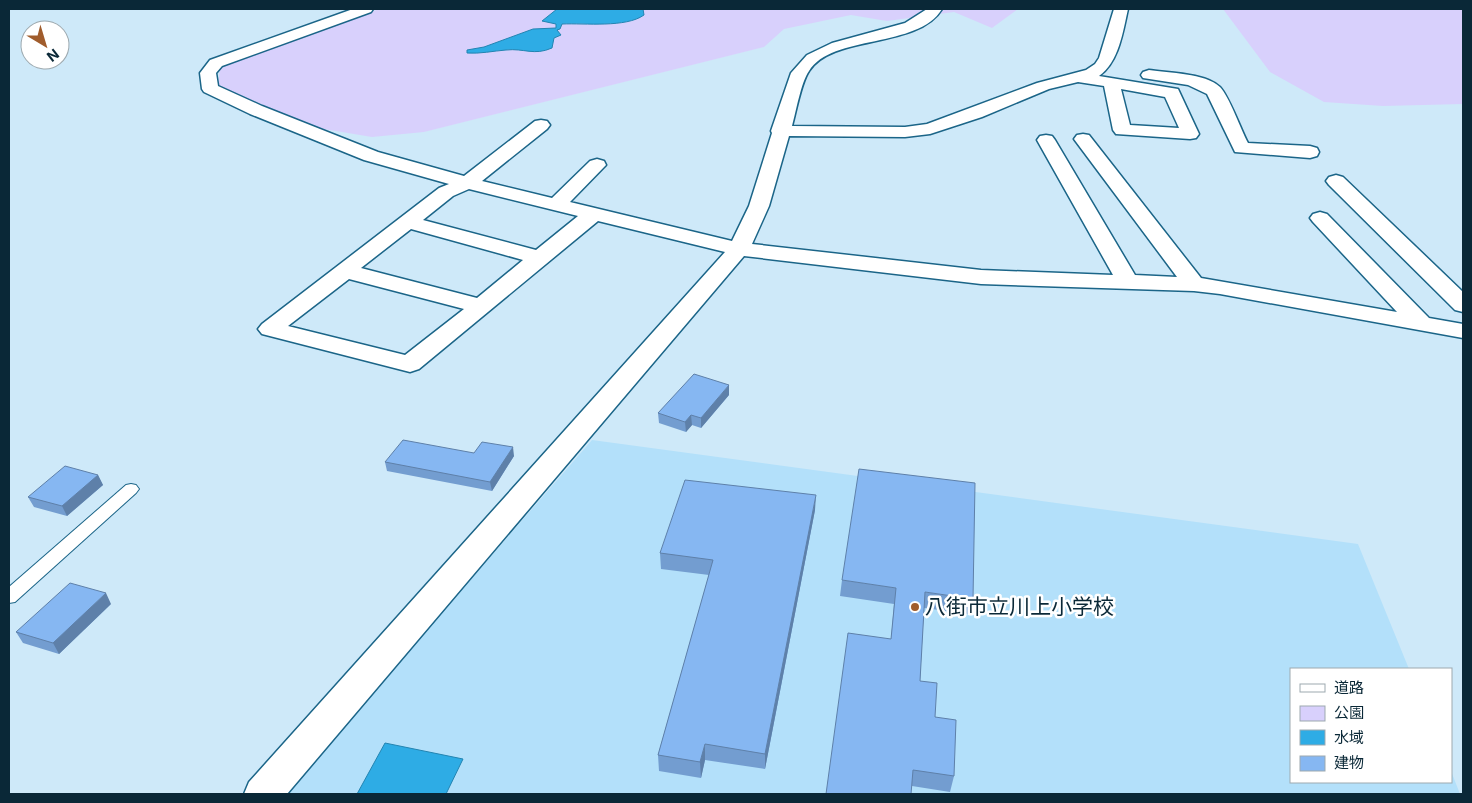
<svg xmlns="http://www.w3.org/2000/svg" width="1472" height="803" viewBox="0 0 1472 803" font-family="Inter,'Noto Sans JP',sans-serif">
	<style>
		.built { fill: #b3e0fa }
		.green { fill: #d8d0fc }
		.water { fill: #2eace5; stroke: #2384b1 }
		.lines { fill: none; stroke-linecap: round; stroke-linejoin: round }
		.lane-casing { stroke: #1b6588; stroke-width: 2 }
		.street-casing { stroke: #1b6588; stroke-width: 3 }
		.lane { fill: #fff; fill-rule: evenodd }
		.street { fill: #fff; fill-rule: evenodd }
		.wall { fill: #739dd0 }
		.shaded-wall { fill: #5e80a9 }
		.building { fill: #86b7f2; stroke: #5e80a9 }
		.poi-dot { fill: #a05c2c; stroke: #fff; stroke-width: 2 }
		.labels { text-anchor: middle; stroke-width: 5; stroke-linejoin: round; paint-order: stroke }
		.near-poi-label { font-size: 21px; fill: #0a2837; stroke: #fff; text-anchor: start }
	</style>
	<rect width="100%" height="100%" fill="#cee9f9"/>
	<path class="built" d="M 592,440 L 1358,544 L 1409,669 L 1291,669 L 1291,782 L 1451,782 L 1451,771 L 1460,794 L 284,794 Z"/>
	<path class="green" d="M 379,9 L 1018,9 L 992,28 L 954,12 L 887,21 L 851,15 L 784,29 L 764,47 L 424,132 L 372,137 L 312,127 L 218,86 L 220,69 L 234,60 Z
		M 1223,9 L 1463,9 L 1463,104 L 1383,106 L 1324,102 L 1270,72 Z"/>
	<path class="water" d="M 557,9 L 643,9 L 644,15 C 626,28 585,23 562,24 L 560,29 L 557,30 L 561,35 L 554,38 L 552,48 C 534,56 524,48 506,50 C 493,51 480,54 467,53 L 467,50 L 484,47 L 533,29 L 556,28 L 556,24 L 542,21 Z
		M 385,743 L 463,759 L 446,794 L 357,794 Z"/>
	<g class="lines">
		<g class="lane-casing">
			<path id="lane" d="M 131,484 L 136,485 L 139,489 L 136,493 L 15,602 L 9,603 L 9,587 L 126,485 Z"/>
		</g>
		<g class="street-casing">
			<path id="street" d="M 353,9 L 373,9 L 371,12 L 222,66 L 216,73 L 218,86 L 262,106 L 378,152 L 464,176 L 535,121 L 541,120 L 547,121 L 550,125 L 547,129 L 482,181 L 552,198 L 590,161 L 597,159 L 604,161 L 606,165 L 570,202 L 732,241 L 749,206 L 772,133 L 771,131 L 791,73 L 807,55 L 832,43 L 905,23 L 927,9 L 942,9 C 918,49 832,34 809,71 C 801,82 796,112 792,126 L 905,127 L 927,124 L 1037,83 L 1086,70 L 1095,64 L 1099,58 L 1114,9 L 1128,9 C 1123,31 1119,62 1099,76 L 1178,89 L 1199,134 L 1196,138 L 1190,139 L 1116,134 L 1113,130 L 1104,86 L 1078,82 L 1049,89 L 982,117 L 930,134 L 905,137 L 789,136 L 769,206 L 752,244 L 981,270 L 1113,275 L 1037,140 L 1040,136 L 1046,135 L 1052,136 L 1055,140 L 1135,275 L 1177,277 L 1074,139 L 1077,135 L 1083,134 L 1089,135 L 1201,278 L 1397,312 L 1313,222 L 1310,218 L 1313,214 L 1320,212 L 1327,214 L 1429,318 L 1463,324 L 1463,338 L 1220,294 L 1194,291 L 981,284 L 744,256 L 287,794 L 244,794 L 249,782 L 725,252 L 598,221 L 419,369 L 410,372 L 262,334 L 258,329 L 262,324 L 439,188 L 449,184 L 364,160 L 250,114 L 204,92 L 202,89 L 200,73 L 210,60 ZM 1121,89 L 1165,97 L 1179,128 L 1130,125 ZM 469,189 L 578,216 L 536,250 L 423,220 L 453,196 ZM 411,229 L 523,260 L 477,298 L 361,268 ZM 349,279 L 464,309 L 405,355 L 288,326 Z
				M 1149,70 C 1169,73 1205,73 1220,87 C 1229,96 1241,130 1248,143 L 1310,146 L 1317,148 L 1319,152 L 1317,156 L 1310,158 L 1235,152 L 1207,94 L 1188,85 L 1143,78 L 1141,75 L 1143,72 Z
				M 1336,175 L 1343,177 L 1463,292 L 1463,312 L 1455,310 L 1329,185 L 1326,181 L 1329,177 Z"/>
		</g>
		<use href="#lane" class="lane"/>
		<use href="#street" class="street"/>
	</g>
	<path class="wall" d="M 729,395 L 701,428 L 692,425 L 686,432 L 659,423 L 658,413 Z
		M 474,453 L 514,456 L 492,491 L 387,471 L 385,462 Z
		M 98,475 L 103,485 L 67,516 L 34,507 L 28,497 Z
		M 815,510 L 765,769 L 705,760 L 701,778 L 659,771 L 658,755 L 709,575 L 661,569 L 660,553 Z
		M 842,580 L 973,599 L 969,614 L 924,608 L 920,681 L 935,717 L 954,776 L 950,792 L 912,786 L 891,639 L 894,604 L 840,596 Z
		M 111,604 L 59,654 L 23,643 L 16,632 Z"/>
	<path class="shaded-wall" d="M 729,385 L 729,395 L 701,428 L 701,418 Z
		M 691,415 L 692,425 L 686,432 L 685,422 Z
		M 513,447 L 514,456 L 492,491 L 490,482 Z
		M 98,475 L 103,485 L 67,516 L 62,506 Z
		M 816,495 L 815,510 L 765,769 L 765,754 Z
		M 106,593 L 111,604 L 59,654 L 53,643 Z
		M 705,744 L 705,760 L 701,778 L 700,762 Z"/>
	<path class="building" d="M 694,374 L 729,385 L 701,418 L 691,415 L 685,422 L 658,413 Z
		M 403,440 L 474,453 L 482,442 L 513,447 L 490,482 L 385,462 Z
		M 65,466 L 98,475 L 62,506 L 28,497 Z
		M 859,469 L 975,483 L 973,599 L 925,592 L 920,681 L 937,683 L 935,717 L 956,720 L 954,776 L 913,770 L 911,794 L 826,794 L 848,633 L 891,639 L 896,588 L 842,580 Z
		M 685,480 L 816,495 L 765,754 L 705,744 L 700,762 L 658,755 L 713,560 L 660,553 Z
		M 70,583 L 106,593 L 53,643 L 16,632 Z"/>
	<circle class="poi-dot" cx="915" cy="607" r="5"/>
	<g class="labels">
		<g class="near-poi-label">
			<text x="925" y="614">八街市立川上小学校</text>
		</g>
	</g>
	<rect width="1472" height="803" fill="none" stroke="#0a2837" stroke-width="20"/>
	<rect x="1290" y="668" width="162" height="115" fill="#ffffff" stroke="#9da9af"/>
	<rect x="1300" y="684" width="25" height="8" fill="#ffffff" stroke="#9da9af"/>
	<text x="1334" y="693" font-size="15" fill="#0a2837">道路</text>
	<rect x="1300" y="706" width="25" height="15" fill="#d8d0fc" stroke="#9da9af"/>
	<text x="1334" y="718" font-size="15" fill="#0a2837">公園</text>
	<rect x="1300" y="730" width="25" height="15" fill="#2eace5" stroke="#9da9af"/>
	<text x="1334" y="743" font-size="15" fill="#0a2837">水域</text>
	<rect x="1300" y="756" width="25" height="15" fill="#86b7f2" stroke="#9da9af"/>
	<text x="1334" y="768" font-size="15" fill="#0a2837">建物</text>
	<g transform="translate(45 45) rotate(142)"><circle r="24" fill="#ffffff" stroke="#9da9af"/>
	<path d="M0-4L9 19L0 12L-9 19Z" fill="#a05c2c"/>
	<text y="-8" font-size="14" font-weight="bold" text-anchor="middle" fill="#0a2837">N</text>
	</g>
</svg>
